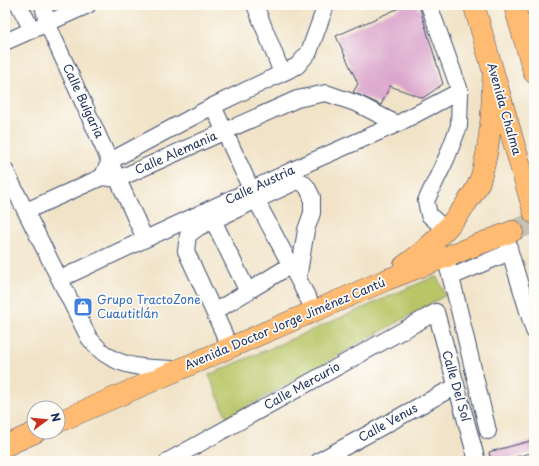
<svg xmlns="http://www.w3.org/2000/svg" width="539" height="466" viewBox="0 0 539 466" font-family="'Playpen Sans',sans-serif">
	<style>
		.green { fill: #b9c668; stroke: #6a7a63 }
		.building { fill: #dba6cc }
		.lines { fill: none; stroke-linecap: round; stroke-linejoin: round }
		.major-tunnel { stroke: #c6bfb2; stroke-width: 21; stroke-dasharray: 21 10; stroke-linecap: butt }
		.minor-casing { stroke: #3b4a6e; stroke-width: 18 }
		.major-casing { stroke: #3b4a6e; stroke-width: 22 }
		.minor { stroke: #fff; stroke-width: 16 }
		.major { stroke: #febb71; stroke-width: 21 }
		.labels { text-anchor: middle; stroke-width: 3.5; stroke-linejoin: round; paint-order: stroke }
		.street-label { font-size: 12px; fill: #1b2f5e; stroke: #fdfcf7 }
		.shop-label { font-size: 12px; fill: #366cbe; stroke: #fdfcf7; text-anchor: start }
	</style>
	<rect width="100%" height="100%" fill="#fdfcf7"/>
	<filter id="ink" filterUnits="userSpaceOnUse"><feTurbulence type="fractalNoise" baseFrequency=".025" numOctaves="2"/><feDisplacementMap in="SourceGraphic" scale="8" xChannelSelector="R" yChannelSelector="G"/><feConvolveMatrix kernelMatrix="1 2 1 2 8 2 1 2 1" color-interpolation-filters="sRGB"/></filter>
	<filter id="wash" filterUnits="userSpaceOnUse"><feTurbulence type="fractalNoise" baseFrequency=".012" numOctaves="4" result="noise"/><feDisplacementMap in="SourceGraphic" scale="16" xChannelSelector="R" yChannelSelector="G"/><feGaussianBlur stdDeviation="0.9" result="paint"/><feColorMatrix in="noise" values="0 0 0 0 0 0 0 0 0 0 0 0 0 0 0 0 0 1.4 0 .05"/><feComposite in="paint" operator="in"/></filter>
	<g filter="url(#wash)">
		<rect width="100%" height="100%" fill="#f1e3c7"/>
		<path class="green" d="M 436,276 L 446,295 L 227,418 L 209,375 Z"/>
		<g id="blocks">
			<path class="building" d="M 406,5 L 414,5 L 420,9 L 443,84 L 423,98 L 390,86 L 381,105 L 353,92 L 358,84 L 336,36 Z
				M 534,440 L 534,452 L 502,461 L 491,461 L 489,452 Z"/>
		</g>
	</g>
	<g filter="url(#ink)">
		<use href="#blocks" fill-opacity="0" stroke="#3b4a6e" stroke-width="1"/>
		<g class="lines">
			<path class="major-tunnel" d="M 513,231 L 534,222"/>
			<g class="minor-casing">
				<path id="minor" d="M 19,5 L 32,30
					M 43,5 L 47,23 L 145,239
					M 255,5 L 282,73
					M 429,5 L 460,91 L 459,126 L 447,157 L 426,201 L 429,215 L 446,230
					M 5,42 L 88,5
					M 213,106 L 256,200 L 298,279
					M 5,170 L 89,338 C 94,343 99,350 105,354 C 126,369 152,368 177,369
					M 102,177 L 110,161 L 213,106 L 297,66 L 309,52 L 326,5
					M 26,211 L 102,177 L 118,179 L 297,99 L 326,93 L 358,104 L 397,124
					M 213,220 L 248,292
					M 510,252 L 534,331
					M 445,257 L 455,293 L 488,431
					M 451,277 L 510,252 L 506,233
					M 60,279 L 308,163 L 397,124 L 460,91
					M 214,312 L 291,265
					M 230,347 L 186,251 L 188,235 L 199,227 L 295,182 L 302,182 L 307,187 L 312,197 L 312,213 L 306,230 L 298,279 L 314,310
					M 168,461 L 436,312 L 477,461
					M 319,461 L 443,393 L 456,387"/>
			</g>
			<g class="major-casing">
				<path id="major" d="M 474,5 L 534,213
					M 514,5 L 534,73
					M 404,266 C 429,248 451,227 468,201 C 473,194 479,185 481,177 C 491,144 492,108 493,74
					M 58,422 L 386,280 L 513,231
					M 5,446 L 36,432"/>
			</g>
			<use href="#minor" class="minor"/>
			<use href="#major" class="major"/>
		</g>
	</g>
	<defs>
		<g id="shop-square" transform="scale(1)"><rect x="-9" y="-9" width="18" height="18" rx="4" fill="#3f7fe0" stroke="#fdfcf7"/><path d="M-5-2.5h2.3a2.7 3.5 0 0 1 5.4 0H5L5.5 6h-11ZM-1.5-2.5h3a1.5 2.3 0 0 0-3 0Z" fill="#fff"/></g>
	</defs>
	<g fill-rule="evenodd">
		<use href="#shop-square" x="83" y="307"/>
	</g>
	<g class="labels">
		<g class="street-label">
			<text transform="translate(83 101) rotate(65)" y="4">Calle Bulgaria</text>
			<text transform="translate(504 109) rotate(74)" y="4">Avenida Chalma</text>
			<text transform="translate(176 153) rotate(-24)" y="4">Calle Alemania</text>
			<text transform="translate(260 185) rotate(-25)" y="4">Calle Austria</text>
			<text transform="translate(285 324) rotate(-23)" y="4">Avenida Doctor Jorge Jiménez Cantú</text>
			<text transform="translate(302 386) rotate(-29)" y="4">Calle Mercurio</text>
			<text transform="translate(456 386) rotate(74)" y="4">Calle Del Sol</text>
			<text transform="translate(388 423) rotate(-29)" y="4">Calle Venus</text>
		</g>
		<g class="shop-label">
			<text x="97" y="304">Grupo TractoZone<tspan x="97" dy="14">Cuautitlán</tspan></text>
		</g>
	</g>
	<rect width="539" height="466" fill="none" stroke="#fdfcf7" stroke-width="20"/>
	<g transform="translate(46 420) rotate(74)"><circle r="19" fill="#fdfcf7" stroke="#a3aaba"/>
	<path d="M0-3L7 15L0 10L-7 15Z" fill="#c8321e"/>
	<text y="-6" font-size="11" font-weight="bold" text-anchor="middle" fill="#1b2f5e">N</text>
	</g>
</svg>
